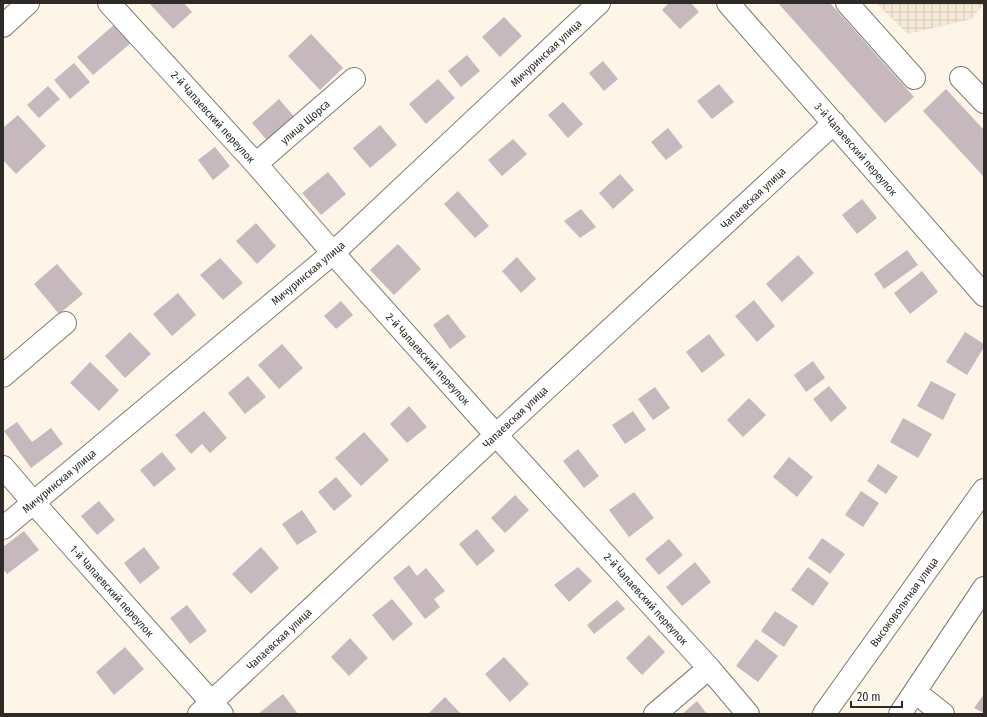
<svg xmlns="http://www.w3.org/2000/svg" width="987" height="717" viewBox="0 0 987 717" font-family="'Fira Sans Condensed',sans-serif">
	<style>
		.industrial { fill: url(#industrial-grid) }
		.building { fill: #c7b8bd }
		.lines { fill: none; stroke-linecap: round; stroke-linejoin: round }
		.minor-casing { stroke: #807a6f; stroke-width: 24 }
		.major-casing { stroke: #807a6f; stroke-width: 24 }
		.minor { stroke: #fff; stroke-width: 22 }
		.major { stroke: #fff; stroke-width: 22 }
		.labels { text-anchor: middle; stroke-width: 3; stroke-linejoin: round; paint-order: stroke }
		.street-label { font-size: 11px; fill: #2e2b27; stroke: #fff }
	</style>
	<defs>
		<pattern id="industrial-grid" width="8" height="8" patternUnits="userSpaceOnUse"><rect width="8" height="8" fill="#f6ead7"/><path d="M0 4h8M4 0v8" fill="none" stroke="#d3c9b9"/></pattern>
	</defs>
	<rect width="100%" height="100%" fill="#fcf5e8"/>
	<path class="industrial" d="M 876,3 L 984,3 L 984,4 L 971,19 L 908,34 Z"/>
	<path class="building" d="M 149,3 L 184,3 L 192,12 L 173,29 Z
		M 669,3 L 691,3 L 699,12 L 680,29 L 662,10 Z
		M 778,3 L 830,3 L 914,97 L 885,123 Z
		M 504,17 L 522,36 L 500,57 L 482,37 Z
		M 115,24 L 131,43 L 93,75 L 77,57 Z
		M 311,34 L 343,68 L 320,90 L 288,56 Z
		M 467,55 L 480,71 L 461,87 L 448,71 Z
		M 603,61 L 618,79 L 604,91 L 589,73 Z
		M 74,63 L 90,82 L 70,99 L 54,80 Z
		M 438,79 L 455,98 L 426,124 L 409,104 Z
		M 719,84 L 734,102 L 712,119 L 697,101 Z
		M 48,86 L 60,99 L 39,118 L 27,105 Z
		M 946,89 L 984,130 L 984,177 L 923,111 Z
		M 279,99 L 297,120 L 270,144 L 252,123 Z
		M 563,102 L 583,124 L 568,138 L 548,115 Z
		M 18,115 L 46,146 L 16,174 L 3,160 L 3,128 Z
		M 380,125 L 397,145 L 370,168 L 353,148 Z
		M 668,128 L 683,147 L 666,160 L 651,142 Z
		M 513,139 L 527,154 L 502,176 L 488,160 Z
		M 215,147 L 230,166 L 213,180 L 198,160 Z
		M 328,172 L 346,194 L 321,215 L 302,193 Z
		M 620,174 L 634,190 L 613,209 L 599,193 Z
		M 458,191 L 489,226 L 475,238 L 444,204 Z
		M 862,199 L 877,218 L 857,234 L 842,215 Z
		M 581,209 L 596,227 L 580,238 L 564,221 Z
		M 256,223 L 276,246 L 257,264 L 236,241 Z
		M 398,244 L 421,269 L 394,295 L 370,270 Z
		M 907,250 L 918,265 L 884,289 L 874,274 Z
		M 798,255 L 814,273 L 782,302 L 766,284 Z
		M 517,257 L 536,279 L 521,293 L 502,271 Z
		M 220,258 L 243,283 L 223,300 L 200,275 Z
		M 57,264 L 83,294 L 59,314 L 34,284 Z
		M 922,271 L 938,292 L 910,314 L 894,293 Z
		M 178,293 L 196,315 L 172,336 L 153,314 Z
		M 754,300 L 775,326 L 757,342 L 735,316 Z
		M 341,301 L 353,315 L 336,329 L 324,316 Z
		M 448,314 L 466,337 L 450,349 L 433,325 Z
		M 130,332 L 151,354 L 125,378 L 105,356 Z
		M 965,332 L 984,344 L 984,347 L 967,375 L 946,362 Z
		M 709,334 L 725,355 L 702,373 L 686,352 Z
		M 282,344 L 303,368 L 279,389 L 258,365 Z
		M 813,361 L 825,378 L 806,392 L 794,375 Z
		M 90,362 L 119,390 L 99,411 L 70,383 Z
		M 248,376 L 266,397 L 245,414 L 228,393 Z
		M 931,381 L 956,394 L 943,420 L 917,406 Z
		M 829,386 L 847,408 L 831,422 L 813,399 Z
		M 655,387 L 670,408 L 653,420 L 638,399 Z
		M 749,398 L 766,415 L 743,437 L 727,420 Z
		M 409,406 L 427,427 L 407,443 L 390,424 Z
		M 204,411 L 227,438 L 210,453 L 202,444 L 191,454 L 175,435 Z
		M 633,411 L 646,430 L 625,444 L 612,425 Z
		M 903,418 L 932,434 L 918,458 L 890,442 Z
		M 17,422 L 32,442 L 51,428 L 63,444 L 31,468 L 4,431 Z
		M 364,432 L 389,460 L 361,486 L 335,458 Z
		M 578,449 L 599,476 L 584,488 L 563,461 Z
		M 162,452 L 176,469 L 154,487 L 140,470 Z
		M 789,457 L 813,477 L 797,497 L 773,477 Z
		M 878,464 L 898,477 L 886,494 L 867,481 Z
		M 336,477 L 352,496 L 334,511 L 318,492 Z
		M 861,491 L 879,503 L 863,527 L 845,515 Z
		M 634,492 L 654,518 L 629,537 L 609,510 Z
		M 515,495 L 529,510 L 505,533 L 491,518 Z
		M 99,501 L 115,520 L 97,535 L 81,516 Z
		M 302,510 L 317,532 L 297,545 L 282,524 Z
		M 477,529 L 495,551 L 477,566 L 459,544 Z
		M 24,531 L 39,550 L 7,574 L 3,569 L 3,547 Z
		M 822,538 L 845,554 L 830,574 L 808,558 Z
		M 669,539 L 683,555 L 659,575 L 645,559 Z
		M 144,547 L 160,568 L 140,584 L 124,563 Z
		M 261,547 L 279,568 L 251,594 L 232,574 Z
		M 695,562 L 711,582 L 682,606 L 666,587 Z
		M 409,565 L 417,576 L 426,568 L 445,591 L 434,599 L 440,607 L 425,619 L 393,578 Z
		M 578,567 L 592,581 L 569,602 L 554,585 Z
		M 808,567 L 829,583 L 813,606 L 791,590 Z
		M 392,599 L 413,624 L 393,641 L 372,615 Z
		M 617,600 L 625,609 L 594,634 L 587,625 Z
		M 187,605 L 207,631 L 190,644 L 170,618 Z
		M 775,611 L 798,626 L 784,647 L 761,631 Z
		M 649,635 L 665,652 L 642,675 L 626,658 Z
		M 350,638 L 368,658 L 349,676 L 331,657 Z
		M 756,639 L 778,656 L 758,682 L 736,666 Z
		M 125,647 L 144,669 L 114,695 L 96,672 Z
		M 504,657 L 529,684 L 510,702 L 485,674 Z
		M 283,694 L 298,714 L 258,714 Z
		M 984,694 L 984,713 L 974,708 Z
		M 445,697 L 461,714 L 428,714 Z
		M 697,701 L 707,714 L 682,714 Z"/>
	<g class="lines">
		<g class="minor-casing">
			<path id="minor" d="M 109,3 L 256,164 L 333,253 L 496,435 L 709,668 L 748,714
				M 728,3 L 984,295
				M 847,3 L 914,78
				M 961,78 L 984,102
				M 256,164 L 354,79
				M 3,376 L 65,323
				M 3,467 L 33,502 L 222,714
				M 3,528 L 333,253 L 599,3
				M 915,692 L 943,714
				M 199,714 L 496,435 L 834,123
				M 655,714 L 709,668
				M 824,714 L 984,490
				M 900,714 L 984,588"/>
		</g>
		<g class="major-casing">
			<path id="major" d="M 3,26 L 28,3"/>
		</g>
		<use href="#minor" class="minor"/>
		<use href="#major" class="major"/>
	</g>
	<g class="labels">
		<g class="street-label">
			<text transform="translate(546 53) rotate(-43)" y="4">Мичуринская улица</text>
			<text transform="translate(213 117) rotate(48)" y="4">2-й Чапаевский переулок</text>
			<text transform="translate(305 122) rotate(-41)" y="4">улица Щорса</text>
			<text transform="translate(856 149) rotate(49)" y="4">3-й Чапаевский переулок</text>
			<text transform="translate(753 198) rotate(-43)" y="4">Чапаевская улица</text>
			<text transform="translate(308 273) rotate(-40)" y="4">Мичуринская улица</text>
			<text transform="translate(428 359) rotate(48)" y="4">2-й Чапаевский переулок</text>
			<text transform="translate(515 417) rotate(-43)" y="4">Чапаевская улица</text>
			<text transform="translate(59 481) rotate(-40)" y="4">Мичуринская улица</text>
			<text transform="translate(112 591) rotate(48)" y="4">1-й Чапаевский переулок</text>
			<text transform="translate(646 599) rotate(48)" y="4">2-й Чапаевский переулок</text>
			<text transform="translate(904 602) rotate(-54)" y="4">Высоковольтная улица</text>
			<text transform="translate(279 639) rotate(-43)" y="4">Чапаевская улица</text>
		</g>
	</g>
	<rect width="987" height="717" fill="none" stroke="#2e2b27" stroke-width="8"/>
	<path d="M851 701v6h51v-6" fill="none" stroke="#2e2b27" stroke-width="2"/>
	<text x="857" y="701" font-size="12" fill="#2e2b27" stroke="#ffffff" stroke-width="3" paint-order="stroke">20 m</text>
</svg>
